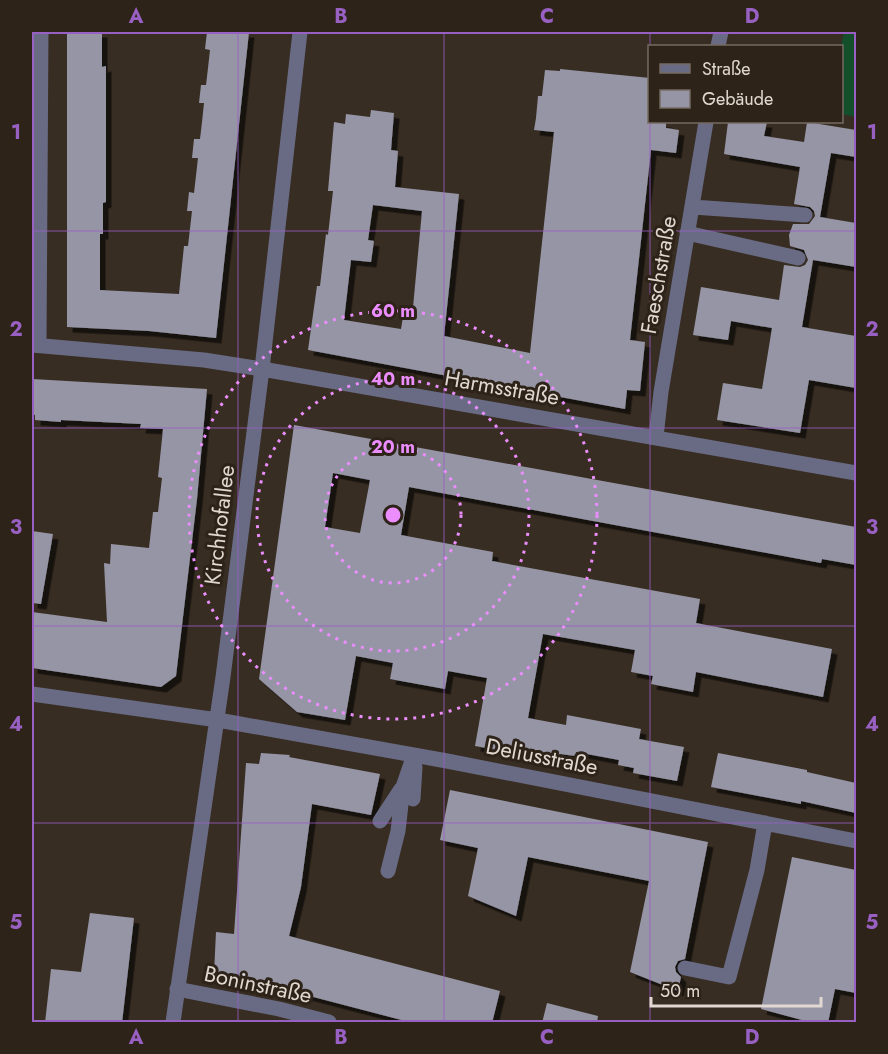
<svg xmlns="http://www.w3.org/2000/svg" width="888" height="1054" viewBox="0 0 888 1054" font-family="Jost,sans-serif">
	<style>
		.green { fill: #144f2b }
		.building { fill: #9595a6; fill-rule: evenodd; filter: url(#shadow) }
		.lines { fill: none; stroke-linecap: round; stroke-linejoin: round }
		.minor { stroke: #696b85; stroke-width: 15 }
		.grid { fill: none; stroke: #9960c4; stroke-width: 1.5; stroke-opacity: 0.55 }
		.ring { fill: none; stroke: #eb8dfc; stroke-width: 3; stroke-dasharray: 3 6 }
		.labels { text-anchor: middle; stroke-width: 6; stroke-linejoin: round; paint-order: stroke }
		.street-label { font-size: 22px; fill: #e0d8d1; stroke: #2e2318 }
		.centre { fill: #eb8dfc; stroke: #2e2318; stroke-width: 3 }
		.ring-label { font-size: 18px; text-anchor: middle; font-weight: bold; fill: #eb8dfc; stroke: #2e2318; stroke-width: 6; stroke-linejoin: round; paint-order: stroke }
		.neatline { fill: none; stroke: #9960c4; stroke-width: 2 }
		.grid-label { font-size: 20px; text-anchor: middle; font-weight: bold; fill: #9960c4 }
	</style>
	<defs>
		<filter id="shadow"><feDropShadow dx="5.5" dy="5.5" stdDeviation="0" flood-color="#0009"/></filter>
	</defs>
	<rect width="100%" height="100%" fill="#382d22"/>
	<path class="green" d="M 844,32 L 856,32 L 856,117 L 842,114 L 841,46 Z"/>
	<path class="building" d="M 67,32 L 102,32 L 102,67 L 106,66 L 106,202 L 103,203 L 103,234 L 100,234 L 100,290 L 179,294 L 184,246 L 188,246 L 192,211 L 187,211 L 189,192 L 194,193 L 198,158 L 192,158 L 194,139 L 200,139 L 202,122 L 204,103 L 199,103 L 201,85 L 206,85 L 208,68 L 210,50 L 205,49 L 207,32 L 249,32 L 216,338 L 149,331 L 67,327 Z
		M 560,69 L 650,78 L 650,122 L 666,122 L 666,128 L 679,130 L 676,153 L 651,150 L 630,340 L 645,342 L 640,391 L 627,390 L 625,409 L 308,350 L 317,286 L 320,286 L 326,234 L 328,235 L 333,191 L 328,191 L 334,122 L 345,124 L 346,114 L 370,117 L 371,110 L 394,113 L 391,150 L 398,151 L 395,187 L 459,194 L 444,336 L 530,353 L 554,132 L 534,130 L 536,118 L 538,96 L 542,96 L 545,70 L 560,71 ZM 373,205 L 422,211 L 412,318 L 403,317 L 401,329 L 344,320 L 351,260 L 371,262 L 374,241 L 368,240 Z
		M 728,122 L 767,122 L 764,136 L 804,142 L 807,122 L 856,130 L 856,157 L 831,153 L 820,217 L 856,223 L 856,267 L 813,260 L 802,327 L 856,336 L 856,388 L 809,380 L 800,433 L 717,420 L 723,383 L 762,389 L 772,328 L 731,321 L 728,340 L 693,335 L 701,287 L 779,300 L 784,265 L 800,267 L 805,265 L 808,260 L 804,250 L 790,246 L 789,235 L 793,224 L 809,224 L 815,216 L 814,211 L 810,207 L 794,204 L 800,167 L 724,154 Z
		M 32,379 L 207,389 L 197,499 L 176,676 L 161,687 L 32,668 L 32,612 L 107,622 L 104,563 L 110,564 L 111,544 L 149,548 L 153,512 L 158,512 L 162,478 L 158,477 L 163,429 L 140,428 L 141,424 L 61,420 L 61,422 L 35,420 L 35,415 L 32,414 Z
		M 294,425 L 856,527 L 856,565 L 822,559 L 821,563 L 409,487 L 401,535 L 493,552 L 492,561 L 700,599 L 696,623 L 832,649 L 823,697 L 696,672 L 693,692 L 651,684 L 653,676 L 631,672 L 635,650 L 543,634 L 528,718 L 566,725 L 567,715 L 641,729 L 639,739 L 684,747 L 677,781 L 633,773 L 634,768 L 618,765 L 619,760 L 576,752 L 575,756 L 560,754 L 559,758 L 530,753 L 530,756 L 475,746 L 487,678 L 448,671 L 445,689 L 390,679 L 393,663 L 356,656 L 345,720 L 297,712 L 259,679 ZM 333,473 L 370,480 L 360,533 L 325,527 Z
		M 32,531 L 53,534 L 41,604 L 32,603 Z
		M 261,753 L 290,755 L 289,757 L 380,774 L 371,815 L 312,804 L 301,887 L 289,936 L 500,991 L 492,1023 L 413,1023 L 275,987 L 214,973 L 216,932 L 234,934 L 246,763 L 259,764 Z
		M 718,753 L 807,770 L 807,772 L 856,783 L 856,813 L 801,801 L 801,804 L 711,787 Z
		M 450,790 L 708,842 L 685,959 L 678,961 L 675,967 L 676,972 L 681,977 L 678,991 L 630,972 L 649,881 L 528,857 L 516,916 L 468,896 L 478,848 L 440,840 Z
		M 792,857 L 856,870 L 856,993 L 835,989 L 828,1023 L 813,1023 L 761,1009 Z
		M 90,913 L 134,918 L 122,1023 L 45,1023 L 51,969 L 81,972 Z
		M 547,1003 L 598,1016 L 597,1023 L 542,1023 Z"/>
	<g class="lines">
		<path class="minor" d="M 718,46 L 721,32
			M 693,207 L 805,215
			M 687,233 L 798,258
			M 32,345 L 204,360 L 262,369 L 856,473
			M 39,345 L 41,32
			M 656,437 L 661,392 L 706,122
			M 32,694 L 218,720 L 447,761 L 856,841
			M 413,799 L 415,767
			M 380,821 L 401,789
			M 388,871 L 398,831 L 403,787 L 414,755
			M 685,968 L 729,977 L 757,870 L 765,823
			M 177,989 L 279,1009 L 329,1022
			M 173,1022 L 223,677 L 262,369 L 300,32"/>
	</g>
	<path class="grid" d="M 238,32 L 238,1022M 444,32 L 444,1022M 650,32 L 650,46M 650,46 L 650,122M 650,122 L 650,1022M 32,231 L 856,231M 32,428 L 856,428M 32,626 L 856,626M 32,823 L 856,823"/>
	<g class="ring">
		<circle cx="393" cy="515" r="68"/>
		<circle cx="393" cy="515" r="136"/>
		<circle cx="393" cy="515" r="204"/>
	</g>
	<g class="labels">
		<g class="street-label">
			<text transform="translate(658 275) rotate(-80)" y="8">Faeschstraße</text>
			<text transform="translate(502 387) rotate(10)" y="8">Harmsstraße</text>
			<text transform="translate(219 525) rotate(-83)" y="8">Kirchhofallee</text>
			<text transform="translate(542 756) rotate(11)" y="8">Deliusstraße</text>
			<text transform="translate(258 984) rotate(12)" y="8">Boninstraße</text>
		</g>
	</g>
	<circle cx="393" cy="515" r="9" class="centre"/>
	<g class="ring-label">
		<text x="393" y="317">60 m</text>
		<text x="393" y="385">40 m</text>
		<text x="393" y="453">20 m</text>
	</g>
	<rect width="888" height="1054" fill="none" stroke="#2e2318" stroke-width="66"/>
	<rect x="648" y="45" width="195" height="78" fill="#2e2318" stroke="#756b62" stroke-width="1.5"/>
	<rect x="660" y="64" width="30" height="9" fill="#696b85" stroke="#756b62" stroke-width="1.5"/>
	<text x="702" y="75" font-size="18" fill="#e0d8d1">Straße</text>
	<rect x="660" y="90" width="30" height="18" fill="#9595a6" stroke="#756b62" stroke-width="1.5"/>
	<text x="702" y="105" font-size="18" fill="#e0d8d1">Gebäude</text>
	<path d="M651 997v9h170v-9" fill="none" stroke="#e0d8d1" stroke-width="3"/>
	<text x="660" y="997" font-size="18" fill="#e0d8d1" stroke="#2e2318" stroke-width="4.5" paint-order="stroke">50 m</text>
	<rect x="33" y="33" width="822" height="988" class="neatline"/>
	<g class="grid-label">
		<text x="136" y="23">A</text>
		<text x="341" y="23">B</text>
		<text x="547" y="23">C</text>
		<text x="752" y="23">D</text>
		<text x="16" y="139">1</text>
		<text x="872" y="139">1</text>
		<text x="16" y="336">2</text>
		<text x="872" y="336">2</text>
		<text x="16" y="534">3</text>
		<text x="872" y="534">3</text>
		<text x="16" y="731">4</text>
		<text x="872" y="731">4</text>
		<text x="16" y="929">5</text>
		<text x="872" y="929">5</text>
		<text x="136" y="1044">A</text>
		<text x="341" y="1044">B</text>
		<text x="547" y="1044">C</text>
		<text x="752" y="1044">D</text>
	</g>
</svg>
